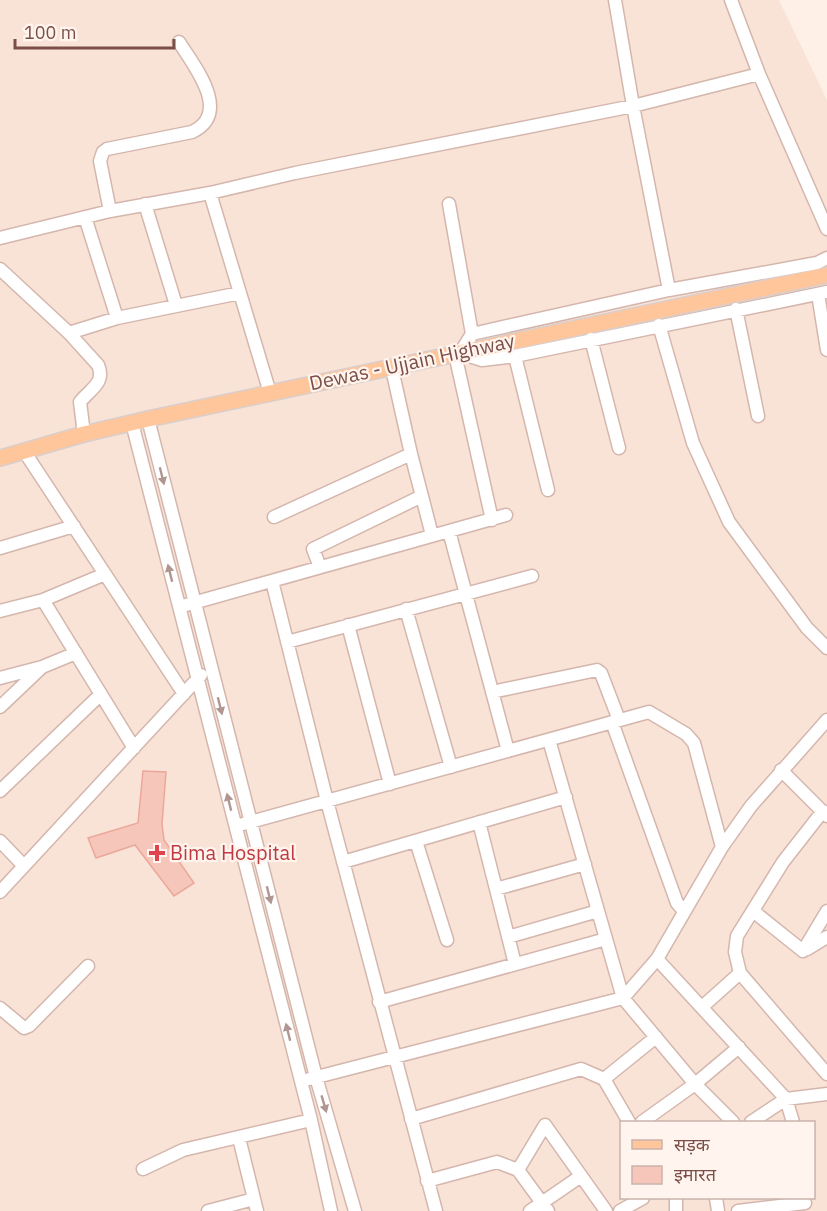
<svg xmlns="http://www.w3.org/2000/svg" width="827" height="1211" viewBox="0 0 827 1211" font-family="'IBM Plex Sans','Noto Sans Devanagari',sans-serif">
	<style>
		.residential { fill: #f9e3d6; fill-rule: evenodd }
		.building { fill: #f6c6bb; stroke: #eba89a; stroke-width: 1.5 }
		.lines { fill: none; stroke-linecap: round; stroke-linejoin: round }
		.minor-casing { stroke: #d4b6ad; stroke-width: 15 }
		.major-casing { stroke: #dacecc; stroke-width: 18 }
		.minor { stroke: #fff; stroke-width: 12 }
		.major { stroke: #ffc69c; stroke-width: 15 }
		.oneway { fill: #b09591 }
		.health-dot { fill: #e0444e; stroke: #fff5ee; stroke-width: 2 }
		.labels { text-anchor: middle; stroke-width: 4.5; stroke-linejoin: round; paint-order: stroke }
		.street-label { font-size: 20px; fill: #7b4f48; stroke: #fff5ee }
		.health-label { font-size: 20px; fill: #be3a42; stroke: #fff5ee; text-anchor: start }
	</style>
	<rect width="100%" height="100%" fill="#fef0e6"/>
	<path class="residential" d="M 0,0 L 779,0 L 827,100 L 827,1211 L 0,1211 ZM 622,1122 L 814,1122 L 814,1198 L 622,1198 Z"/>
	<path class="building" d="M 143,771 L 166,772 L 162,824 L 164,840 L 194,883 L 174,896 L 135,845 L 96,858 L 88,838 L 138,823 Z"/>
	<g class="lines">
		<g class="minor-casing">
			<path id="minor" d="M 615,0 L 633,106 L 669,290
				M 731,0 L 759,74 L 827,229
				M 210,193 L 270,393
				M 145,204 L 176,305
				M 449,204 L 472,334
				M 110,211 L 100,161 L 103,152 L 107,149 L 192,132 C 232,113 195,67 179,42
				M 85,217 L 117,318
				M 0,238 L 110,211 L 210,193 L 295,173 L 633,106 L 759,74
				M 827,258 L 817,263 L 669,290 L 472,334 L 460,353 L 482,360 L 515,356 L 827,292
				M 0,269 L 69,333 L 98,365 C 106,383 90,389 80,402 L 84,434
				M 818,294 L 827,350
				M 736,309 L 758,416
				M 659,325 L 693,443 L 729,522 L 807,628 L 827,648
				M 69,333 L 117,318 L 240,293
				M 591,339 L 619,448
				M 455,354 L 492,520
				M 515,356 L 548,490
				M 392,369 L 411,454 L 432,535
				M 148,419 L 316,1077 L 355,1211
				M 132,423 L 311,1120 L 331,1211
				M 24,451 L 184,694
				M 274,517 L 411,454
				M 449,531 L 508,751
				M 0,548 L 74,526
				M 320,567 L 313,549 L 422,496
				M 272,581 L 327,801 L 436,1211
				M 43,600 L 134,748
				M 186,605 L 506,515
				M 406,609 L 451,767
				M 0,611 L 43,600 L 105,574
				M 348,625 L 390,784
				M 287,642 L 532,576
				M 0,678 L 42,667 L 76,653
				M 492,692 L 597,670 L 601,673 L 619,720
				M 0,707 L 41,668
				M 612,722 L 677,903 L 684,911
				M 549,740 L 623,998 L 695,1084 L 733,1122
				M 781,770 L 827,816
				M 0,791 L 101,694
				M 823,811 L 783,862 L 737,936 L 735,952 L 740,973 L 827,1074
				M 479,822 L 515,964
				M 243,824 L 649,712 L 686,734 L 694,743 L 722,847
				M 0,841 L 24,866
				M 416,841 L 447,940
				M 343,862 L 566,797
				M 496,889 L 585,864
				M 0,892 L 201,675
				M 753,911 L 803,951
				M 508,937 L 598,911
				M 807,949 L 827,937
				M 803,951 L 827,911
				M 657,959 L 786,1099 L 793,1122
				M 379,1002 L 606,939
				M 702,1007 L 740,973
				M 0,1008 L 24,1028 L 29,1026 L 88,966
				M 309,1079 L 623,998 L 657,959 L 722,847 L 751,806 L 827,720
				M 604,1079 L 656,1037
				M 411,1119 L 581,1069 L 604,1079 L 629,1122
				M 642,1122 L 695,1084 L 739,1047
				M 751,1122 L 786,1099 L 827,1094
				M 239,1138 L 257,1211
				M 143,1169 L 183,1150 L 311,1120
				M 518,1170 L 545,1125 L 606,1211
				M 427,1181 L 497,1162 L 518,1170 L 548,1211
				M 676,1198 L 676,1211
				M 716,1198 L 718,1211
				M 208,1211 L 254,1199
				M 530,1211 L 581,1176
				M 620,1211 L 643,1198
				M 738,1211 L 805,1203"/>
		</g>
		<g class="major-casing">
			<path id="major" d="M 0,458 L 84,434 L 148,419 L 827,275"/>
		</g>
		<use href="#minor" class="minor"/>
		<use href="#major" class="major"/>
	</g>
	<defs><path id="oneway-solid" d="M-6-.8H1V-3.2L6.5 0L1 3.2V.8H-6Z" transform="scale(1.5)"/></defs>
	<g class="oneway">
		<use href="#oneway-solid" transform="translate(162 476) rotate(76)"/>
		<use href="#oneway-solid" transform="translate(170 573) rotate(-104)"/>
		<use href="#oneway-solid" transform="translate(220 706) rotate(76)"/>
		<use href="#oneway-solid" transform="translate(229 802) rotate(-104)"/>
		<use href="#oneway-solid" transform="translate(269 895) rotate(76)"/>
		<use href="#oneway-solid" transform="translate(288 1032) rotate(-104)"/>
		<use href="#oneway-solid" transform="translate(324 1104) rotate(74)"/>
	</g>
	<path class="health-dot" d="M154 844h6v6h6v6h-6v6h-6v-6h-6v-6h6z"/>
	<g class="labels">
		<g class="street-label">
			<text transform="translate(412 362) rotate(-12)" y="7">Dewas - Ujjain Highway</text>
		</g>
		<g class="health-label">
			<text x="170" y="860">Bima Hospital</text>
		</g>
	</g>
	<rect x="620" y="1121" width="195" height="78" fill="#fff5ee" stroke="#cab3ac" stroke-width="1.5"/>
	<rect x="632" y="1140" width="30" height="9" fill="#ffc69c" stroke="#cab3ac" stroke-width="1.5"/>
	<text x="674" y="1151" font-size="18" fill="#7b4f48">सड़क</text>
	<rect x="632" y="1166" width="30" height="18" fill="#f6c6bb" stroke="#cab3ac" stroke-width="1.5"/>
	<text x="674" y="1181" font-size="18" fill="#7b4f48">इमारत</text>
	<path d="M15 39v9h159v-9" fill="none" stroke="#7b4f48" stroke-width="3"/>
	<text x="24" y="39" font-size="18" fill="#7b4f48" stroke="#fff5ee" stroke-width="4.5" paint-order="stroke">100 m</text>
</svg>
